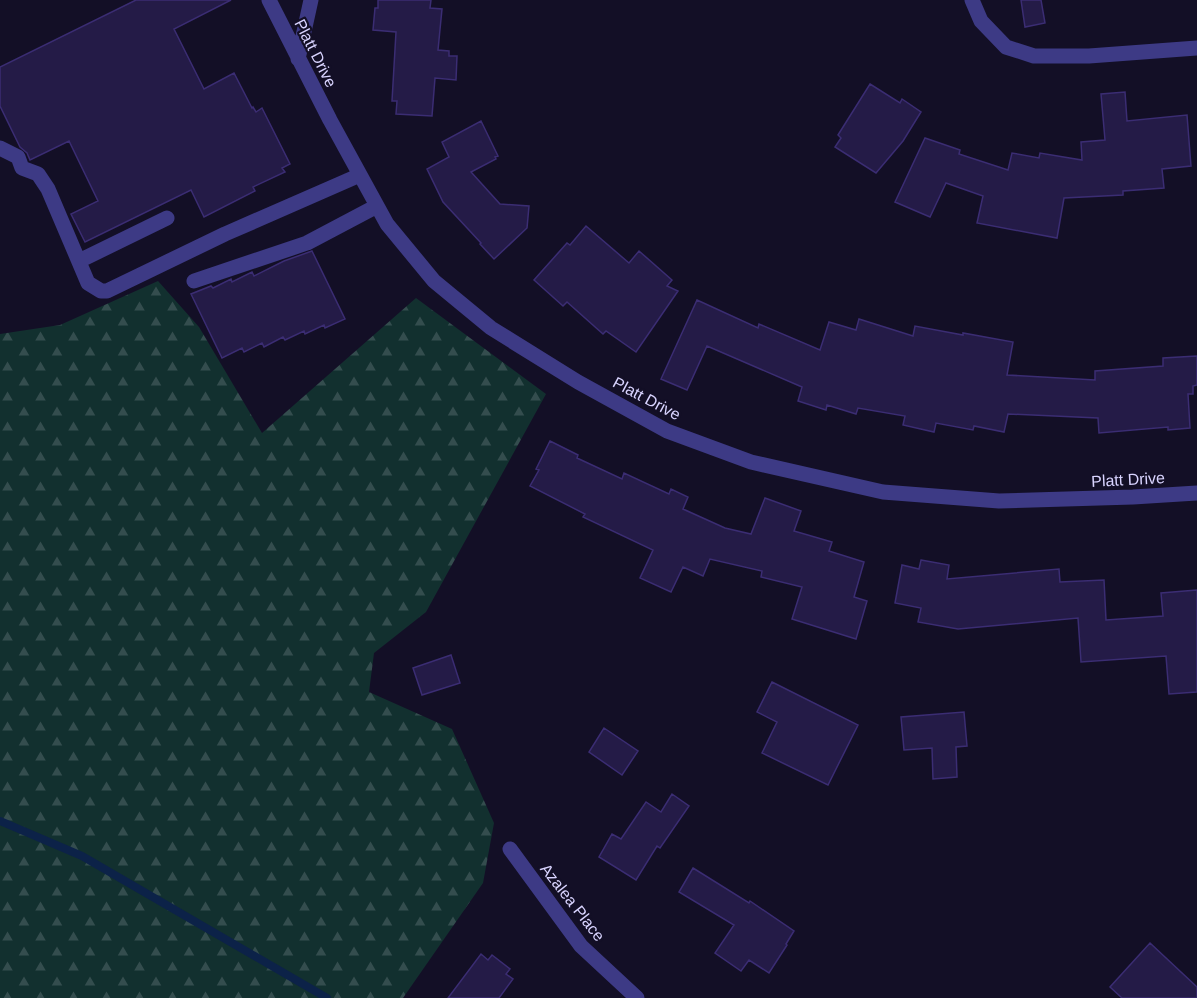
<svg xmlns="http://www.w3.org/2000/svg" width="1197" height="998" viewBox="0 0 1197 998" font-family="Helvetica,sans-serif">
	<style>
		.forest { fill: url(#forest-firs) }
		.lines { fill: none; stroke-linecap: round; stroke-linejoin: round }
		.stream { stroke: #0c2248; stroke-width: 8 }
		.building { fill: #241b47; stroke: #3b2d73; stroke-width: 1.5 }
		.minor { stroke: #3d3a85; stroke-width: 15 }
		.labels { text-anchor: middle; stroke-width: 4.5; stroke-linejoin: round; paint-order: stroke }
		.street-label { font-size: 16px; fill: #d9d4ff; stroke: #130f26 }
	</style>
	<defs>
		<pattern id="forest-firs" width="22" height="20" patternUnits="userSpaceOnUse" patternTransform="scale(1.5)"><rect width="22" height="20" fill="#12302f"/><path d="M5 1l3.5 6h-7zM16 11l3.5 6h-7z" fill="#344d4e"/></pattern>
	</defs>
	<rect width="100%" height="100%" fill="#130f26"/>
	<path class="forest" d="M 158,281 L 199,327 L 262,433 L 416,298 L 546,394 L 426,612 L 374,653 L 369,692 L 452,729 L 494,823 L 483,883 L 403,998 L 0,998 L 0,334 L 60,325 Z"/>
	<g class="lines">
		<path class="stream" d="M 0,821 L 82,856 L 327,998"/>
	</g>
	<path class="building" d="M 136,0 L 231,0 L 174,29 L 204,89 L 234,73 L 252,108 L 253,107 L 256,112 L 262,108 L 290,164 L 282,168 L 285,172 L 253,187 L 255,191 L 204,217 L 191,190 L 85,242 L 71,214 L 98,201 L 69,141 L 30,160 L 27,153 L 20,147 L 0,106 L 0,67 Z
		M 378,0 L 431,0 L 430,8 L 442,9 L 438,50 L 449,51 L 449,56 L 457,56 L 456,80 L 435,78 L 432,116 L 396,114 L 397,101 L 392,101 L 396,32 L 373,30 L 375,8 L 378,8 Z
		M 1021,0 L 1041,0 L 1045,23 L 1025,27 Z
		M 870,84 L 900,103 L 902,99 L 921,112 L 903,141 L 876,173 L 835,147 L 841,138 L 838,135 Z
		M 1125,92 L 1127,121 L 1187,115 L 1191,166 L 1162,169 L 1164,188 L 1123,191 L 1123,195 L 1064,198 L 1057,238 L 977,223 L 983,196 L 946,183 L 930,217 L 895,202 L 925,138 L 960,150 L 959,154 L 1008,170 L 1012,153 L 1039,158 L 1040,153 L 1082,160 L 1081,142 L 1105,140 L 1101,94 Z
		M 481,121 L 498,156 L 495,157 L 496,159 L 471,172 L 500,204 L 529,206 L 527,228 L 494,259 L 480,244 L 481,243 L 443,202 L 427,169 L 449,157 L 442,142 Z
		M 586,226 L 629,263 L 639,251 L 672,280 L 667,286 L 678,291 L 636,352 L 606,331 L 603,334 L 567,302 L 563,306 L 534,280 L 567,243 L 570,245 Z
		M 312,251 L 345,319 L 325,328 L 324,325 L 305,334 L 304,331 L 285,340 L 283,337 L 264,347 L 262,343 L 244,352 L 242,348 L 222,358 L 191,294 L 211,286 L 213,288 L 231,279 L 232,282 L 252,272 L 254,276 L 284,261 Z
		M 697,300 L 758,328 L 759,324 L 820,350 L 829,322 L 856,330 L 859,319 L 913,336 L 915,326 L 963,335 L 963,333 L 1013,342 L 1007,375 L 1095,380 L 1095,371 L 1163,366 L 1163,358 L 1197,356 L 1197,385 L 1193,386 L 1193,394 L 1188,394 L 1190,428 L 1168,430 L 1168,427 L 1099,433 L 1098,418 L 1008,414 L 1004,432 L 974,426 L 973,430 L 936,423 L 934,432 L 903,425 L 905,416 L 858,408 L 856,414 L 827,405 L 826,410 L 798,401 L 802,387 L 707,346 L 687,390 L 661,379 Z
		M 550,441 L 578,455 L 577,458 L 622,479 L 624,473 L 669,494 L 671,489 L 688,497 L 683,509 L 725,528 L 751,534 L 765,498 L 801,511 L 794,531 L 832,542 L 829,551 L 864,562 L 854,597 L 867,601 L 856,639 L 792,619 L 802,587 L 761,577 L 762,571 L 710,559 L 703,576 L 683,567 L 671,592 L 640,578 L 653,550 L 583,517 L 585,514 L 530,486 L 539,470 L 536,469 Z
		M 921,560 L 949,565 L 947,579 L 1059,569 L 1060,582 L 1104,580 L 1106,620 L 1163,616 L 1161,593 L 1197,590 L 1197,692 L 1169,694 L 1166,656 L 1081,662 L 1078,618 L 958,629 L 918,622 L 921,608 L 895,603 L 902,565 L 919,569 Z
		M 451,655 L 460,683 L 422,695 L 413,668 Z
		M 772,682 L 858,725 L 828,785 L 762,753 L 777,722 L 757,712 Z
		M 964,712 L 967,746 L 956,747 L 957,777 L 933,779 L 932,748 L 904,750 L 901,717 Z
		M 604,728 L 638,751 L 622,775 L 589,752 Z
		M 672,794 L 689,806 L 660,848 L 657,846 L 636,880 L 599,857 L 612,834 L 621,839 L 646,802 L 661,812 Z
		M 693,868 L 749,903 L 750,901 L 794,931 L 786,944 L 787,945 L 769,973 L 749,960 L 741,971 L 715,953 L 734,925 L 679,892 Z
		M 1150,943 L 1197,987 L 1197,998 L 1122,998 L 1110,987 Z
		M 481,954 L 488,960 L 492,955 L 510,969 L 506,974 L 513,979 L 499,998 L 448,998 Z"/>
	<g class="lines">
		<path class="minor" d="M 269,0 L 330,120 L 387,224 L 434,281 L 491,328 L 578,382 L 667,431 L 751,462 L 883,492 L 999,501 L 1133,497 L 1197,493
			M 972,0 L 981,21 L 1006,47 L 1034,56 L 1089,56 L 1197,48
			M 298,59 L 311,0
			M 0,148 L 18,157 L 22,168 L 38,174 L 48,189 L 88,283 L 101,291 L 107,291 L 225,234 L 360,175
			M 79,261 L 167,218
			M 194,281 L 307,243 L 377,206
			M 510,849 L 581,946 L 637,998"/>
	</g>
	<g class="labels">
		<g class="street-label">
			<text transform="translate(316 53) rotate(63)" y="6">Platt Drive</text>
			<text transform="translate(647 398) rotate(28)" y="6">Platt Drive</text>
			<text transform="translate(1128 479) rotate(-3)" y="6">Platt Drive</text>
			<text transform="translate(573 902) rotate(52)" y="6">Azalea Place</text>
		</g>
	</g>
</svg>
